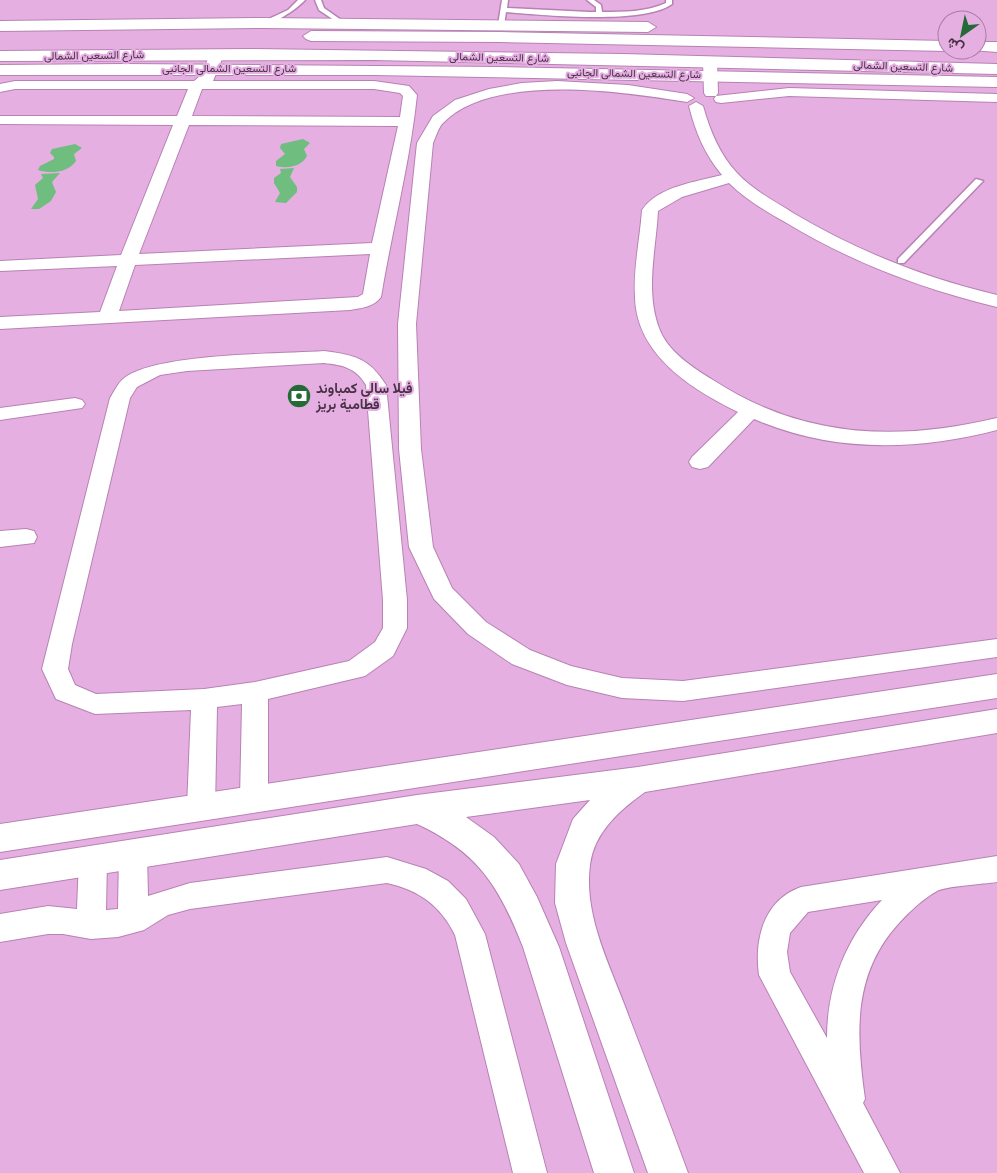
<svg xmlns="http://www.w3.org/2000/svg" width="997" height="1173" viewBox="0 0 997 1173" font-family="'Fira Sans',Vazirmatn,sans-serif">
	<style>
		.water { fill: #6fbd7f }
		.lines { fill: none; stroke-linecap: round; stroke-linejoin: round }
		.lane-casing { stroke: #b782b3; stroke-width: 3 }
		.street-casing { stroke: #b782b3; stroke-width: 2 }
		.secondary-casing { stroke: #b782b3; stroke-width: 2 }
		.primary-casing { stroke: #b782b3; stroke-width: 2 }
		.lane { fill: #fff; fill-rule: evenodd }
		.street { fill: #fff; fill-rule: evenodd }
		.secondary { fill: #fff; fill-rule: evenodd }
		.primary { fill: #fff; fill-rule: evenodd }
		.labels { text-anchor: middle; stroke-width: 4; stroke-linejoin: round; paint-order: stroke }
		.far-street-label { font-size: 11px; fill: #483146; stroke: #e6afe2 }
		.poi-label { font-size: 14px; font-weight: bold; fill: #483146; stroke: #e6afe2; text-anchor: start }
	</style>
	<rect width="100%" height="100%" fill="#e6afe2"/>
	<path class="water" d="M 303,139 L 310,143 L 304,149 L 307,156 C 301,167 287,169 276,166 L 276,161 L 285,154 L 280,148 L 281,144 Z
		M 75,144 L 82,148 L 74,154 L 76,161 C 68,173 50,174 38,170 L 40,166 L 54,159 L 54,157 L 50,153 L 52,149 Z
		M 294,168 L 290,177 L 297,187 L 297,192 L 286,203 L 275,202 L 280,193 L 274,183 L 274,178 L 281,173 L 280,169 Z
		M 60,173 L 52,182 L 56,192 L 51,201 L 39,209 L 31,209 L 38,199 L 35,185 L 43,178 L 41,174 Z"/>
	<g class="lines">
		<g class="lane-casing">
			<path id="lane" d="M 298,0 L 305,0 C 298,8 270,28 260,23 L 288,10 Z
				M 315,0 L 321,0 L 324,8 L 344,22 L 344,24 L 340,24 L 319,10 Z
				M 502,0 L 508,0 L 507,8 L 589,12 L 596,12 L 596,7 L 587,0 L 594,0 L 601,5 L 602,12 C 624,12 646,12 666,3 L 666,0 L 672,0 L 672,4 C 643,25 544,15 506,12 L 504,25 L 501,27 L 498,25 Z
				M 976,179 L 983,181 L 904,263 L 898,263 L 898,259 Z"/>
		</g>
		<g class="street-casing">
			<path id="street" d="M 217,50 L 224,54 L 213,81 L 374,81 L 409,86 L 417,95 C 410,163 392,230 381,297 C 374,307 361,308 350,310 L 0,329 L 0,317 L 100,312 L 117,266 L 0,271 L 0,261 L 121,255 L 173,125 L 0,124 L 0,116 L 177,116 L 188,89 L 15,89 L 0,92 L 0,84 L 15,81 L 194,81 C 208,72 205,53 217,50 ZM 202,89 L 374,89 L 400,93 L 403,96 L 400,117 L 192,116 ZM 189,125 L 398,126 L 372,243 L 139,254 ZM 370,254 L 363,294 L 358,297 L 119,311 L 135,265 Z
				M 710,57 L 717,61 L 718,93 L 716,96 L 789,88 L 997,94 L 997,102 L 789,96 L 721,103 L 716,102 L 714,99 L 716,96 L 706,96 L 704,93 L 703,61 Z
				M 557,81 L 628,85 L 687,94 L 694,98 L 687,102 C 623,92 493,72 443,123 C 438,128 436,137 433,143 L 416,324 L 421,449 L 433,547 L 452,588 L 486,622 L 530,650 L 571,666 L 622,678 L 683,681 L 997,639 L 997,657 L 683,701 L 622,698 L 567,685 L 512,664 L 468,634 L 434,599 L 409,547 L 399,449 L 398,324 L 417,143 L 433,116 L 455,100 L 489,89 L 522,83 Z
				M 696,102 L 703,106 C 710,131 720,155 737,173 C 753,190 774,201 793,213 C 857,251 925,278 997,295 L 997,307 C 922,289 851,262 785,222 C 765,211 745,199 729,183 L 682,197 L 658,211 C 656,249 645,291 659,328 C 667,351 693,368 713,380 C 802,438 896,442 997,418 L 997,430 C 916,451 832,453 754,419 L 708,467 L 700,469 L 692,467 L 689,462 L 692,457 L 738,412 C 691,389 637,355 635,298 C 633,269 640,239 642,210 C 658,186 696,182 722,175 C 705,155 695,131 689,106 Z
				M 324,351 C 355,355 369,358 386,385 L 407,600 L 407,628 L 393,656 L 365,676 L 268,699 L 268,799 L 264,807 L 254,811 L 244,807 L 240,799 L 242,704 L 217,707 L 215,808 L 211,816 L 201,820 L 191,816 L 187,808 L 191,710 L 95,714 L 56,699 L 42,669 L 110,398 C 114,392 118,383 123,379 C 152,353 281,354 324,351 ZM 324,363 C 343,365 356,368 366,385 L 383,600 L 383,628 L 375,642 L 349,661 L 255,682 L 204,689 L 96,694 L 75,685 L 68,669 L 72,644 L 130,398 L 137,387 L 160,375 L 187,371 Z
				M 75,398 L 82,400 L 85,404 L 82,408 L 0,420 L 0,408 Z
				M 26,529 L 34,531 L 37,537 L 34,543 L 0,547 L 0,531 Z
				M 133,841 L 143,845 L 147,854 L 148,896 L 190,883 L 387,857 L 426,869 L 448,881 L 466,899 L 485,934 L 547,1173 L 513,1173 L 455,935 C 441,906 419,890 387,883 L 190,909 L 168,915 L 144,930 L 118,937 L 91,939 L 63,934 L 48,934 L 0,942 L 0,914 L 48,906 L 77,909 L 79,860 L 83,851 L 93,847 L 103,851 L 107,860 L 106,910 L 118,909 L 119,854 L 123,845 Z
				M 997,856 L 997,882 C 983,884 947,886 937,891 C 924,898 909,912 899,923 C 852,974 856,1035 865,1099 L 863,1103 L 900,1173 L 864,1173 L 759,975 C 754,939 764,900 801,887 ZM 882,900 C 846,938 827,986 827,1038 L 790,972 L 787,952 L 790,933 L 808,912 Z"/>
		</g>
		<g class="secondary-casing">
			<path id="secondary" d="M 263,18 L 648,22 L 656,27 L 648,32 L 263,28 L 0,31 L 0,21 Z
				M 125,64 L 499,67 L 997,77 L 997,87 L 374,75 L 0,75 L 0,65 Z
				M 997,674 L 997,698 L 0,852 L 0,824 Z
				M 997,709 L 997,733 L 645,792 C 620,810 594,832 590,865 C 583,917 612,969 629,1017 C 649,1069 669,1121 688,1173 L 648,1173 L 566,943 L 555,903 L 556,864 L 573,819 L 590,800 L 466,817 L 494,837 L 519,864 L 537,897 L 559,947 L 634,1173 L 594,1173 L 523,947 C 499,886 478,852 417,824 L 0,890 L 0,860 L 417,795 L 638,767 Z"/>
		</g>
		<g class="primary-casing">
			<path id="primary" d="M 311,31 L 500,32 L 947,41 L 947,50 L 950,50 L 947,51 L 500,42 L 311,41 L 306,39 L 303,36 Z
				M 977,42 L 997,42 L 997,52 L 971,50 L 977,50 Z
				M 249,49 L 623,54 L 997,64 L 997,74 L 374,60 L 0,61 L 0,51 Z"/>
		</g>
		<use href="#lane" class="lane"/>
		<use href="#street" class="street"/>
		<use href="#secondary" class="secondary"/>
		<use href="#primary" class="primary"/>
	</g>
	<defs>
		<g id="bank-disc" transform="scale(1.25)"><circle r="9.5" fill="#236a37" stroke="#e6afe2"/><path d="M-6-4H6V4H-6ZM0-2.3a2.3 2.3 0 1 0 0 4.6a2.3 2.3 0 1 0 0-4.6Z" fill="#fff"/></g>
	</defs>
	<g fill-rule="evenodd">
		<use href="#bank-disc" x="299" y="396"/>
	</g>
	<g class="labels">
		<g class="far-street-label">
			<text transform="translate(94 55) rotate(-1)" y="4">شارع التسعين الشمالى</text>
			<text transform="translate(499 57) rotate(1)" y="4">شارع التسعين الشمالى</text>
			<text transform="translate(903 66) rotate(2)" y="4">شارع التسعين الشمالى</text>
			<text x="229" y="72">شارع التسعين الشمالى الجانبى</text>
			<text transform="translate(634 73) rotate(1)" y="4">شارع التسعين الشمالى الجانبى</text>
		</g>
		<g class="poi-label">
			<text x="316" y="393">فيلا سالى كمباوند<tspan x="316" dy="16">قطامية بريز</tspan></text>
		</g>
	</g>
	<g transform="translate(962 35) rotate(213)"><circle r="24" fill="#e6afe2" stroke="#a77da4"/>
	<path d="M0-4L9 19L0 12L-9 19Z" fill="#236a37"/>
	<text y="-8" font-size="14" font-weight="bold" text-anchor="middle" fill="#483146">ش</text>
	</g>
</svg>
